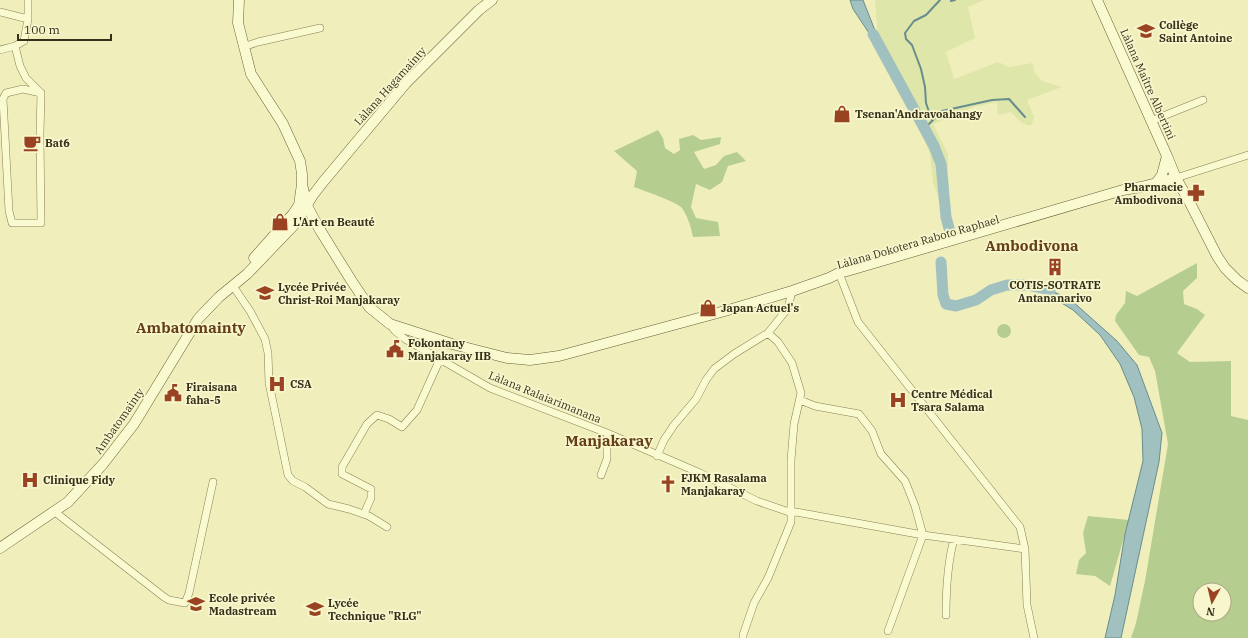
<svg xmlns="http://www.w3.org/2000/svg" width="1248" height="638" viewBox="0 0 1248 638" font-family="'IBM Plex Serif',serif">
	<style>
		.farmland { fill: #dee6a9 }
		.green { fill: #b5ce90; fill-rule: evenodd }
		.water { fill: #a1c0c0; stroke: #688d8e }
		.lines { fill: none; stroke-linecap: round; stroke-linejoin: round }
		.stream { stroke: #688d8e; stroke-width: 2 }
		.river { stroke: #a1c0c0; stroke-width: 11 }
		.minor-casing { stroke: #887e55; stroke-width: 8 }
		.secondary-casing { stroke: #695f39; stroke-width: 11 }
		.minor { stroke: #fafad0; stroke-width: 7 }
		.secondary { stroke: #fafad0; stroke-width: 10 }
		.labels { text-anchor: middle; stroke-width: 3.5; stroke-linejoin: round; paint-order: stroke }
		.poi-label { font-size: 11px; font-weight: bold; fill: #36301b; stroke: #f7f6cc; text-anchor: start }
		.street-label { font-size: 11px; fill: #36301b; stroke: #f7f6cc }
		.district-label { font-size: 15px; font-weight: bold; fill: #653e18; stroke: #f7f6cc }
	</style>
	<rect width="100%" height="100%" fill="#f0efbc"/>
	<path class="farmland" d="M 876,0 L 984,0 L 968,7 L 975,38 L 946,52 L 954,79 L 998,62 L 1009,67 L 1033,63 L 1034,72 L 1042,81 L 1062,87 L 1027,100 L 1034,117 L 1032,124 L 1030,126 L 1022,123 L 1011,112 L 998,115 L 997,102 L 974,107 L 933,124 L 948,154 L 948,172 L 949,189 L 941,204 L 933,183 L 930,154 L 878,35 L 875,2 Z"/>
	<path class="green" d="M 658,130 L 663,138 L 665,148 L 674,154 L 680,150 L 679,139 L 693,135 L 701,140 L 721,137 L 720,144 L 694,152 L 704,169 L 716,165 L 724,156 L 737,152 L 746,161 L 728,166 L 722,182 L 710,190 L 696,184 L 691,207 L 696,218 L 718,222 L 720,236 L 693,237 C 691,227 688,217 682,208 C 677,202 642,190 634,187 L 637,171 L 614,151 Z
		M 1197,263 L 1197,278 L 1183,291 L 1184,304 L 1197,309 L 1205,315 L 1177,353 L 1190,362 L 1231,361 L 1231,416 L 1248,420 L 1248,638 L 1131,638 L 1136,623 L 1145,581 L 1168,444 L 1157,382 L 1155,371 L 1149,357 L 1139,355 L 1115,321 L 1116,315 L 1125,303 L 1126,291 L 1137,296 ZM 1200,590 L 1224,590 L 1224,614 L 1200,614 Z
		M997 331a7 7 0 1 1 14 0a7 7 0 1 1-14 0Z
		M 1088,516 L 1129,520 L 1110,586 L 1095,576 L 1076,574 L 1079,560 L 1086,553 L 1083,533 Z"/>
	<path class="water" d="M 850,0 L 863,0 L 876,33 L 871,36 L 853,9 Z
		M 1050,290 L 1071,300 L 1117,341 L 1137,365 L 1162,433 L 1159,462 L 1121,638 L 1105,638 L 1115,595 L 1125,534 L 1143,461 L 1142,429 L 1134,397 L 1120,364 L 1100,335 L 1073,310 L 1047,294 Z"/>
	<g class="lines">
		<path class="stream" d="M 951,0 L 951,1 L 955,0
			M 932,121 L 942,111 L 992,100 L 1009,99 L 1025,117
			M 925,128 L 932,121 L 926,103 L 925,87 L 921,69 L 912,45 L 906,39 L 905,33 L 914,21 L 926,15 L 940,0"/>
		<path class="river" d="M 873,34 L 934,146 L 941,164 L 946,217 L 950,232
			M 941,262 L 943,295 L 946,304 L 956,306 L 976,300 L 991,290 L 1007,285 L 1027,285 L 1050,290"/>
		<g class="minor-casing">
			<path id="minor" d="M 0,12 L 28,19 L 28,0
				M 15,46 L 24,41 L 28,19
				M 243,47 L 258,42 L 320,28
				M 0,50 L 15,46 L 20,66 L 26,78 L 41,93 L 40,134 L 41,223 L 12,223 L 9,211 L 3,99 L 6,93 L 23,89 L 41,93
				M 1151,121 L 1203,100
				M 1176,178 L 1248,155
				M 839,273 L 858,322 L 1020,527 L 1025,549 L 1027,605 L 1034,638
				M 234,285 L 235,289 L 250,311 L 265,339 L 268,353 L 269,383 L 288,475 L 293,481 L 305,487 L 328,504 L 349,509 L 369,516 L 387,527
				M 390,324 L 395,331 L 405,339 L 490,388 L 607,433 L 700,473 L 757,501 L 792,513 L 796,512 L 923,535 L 1025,549
				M 800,400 L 815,406 L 859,414 L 872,431 L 881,454 L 905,481 L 915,506 L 923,535 L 888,631
				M 657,456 L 664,440 L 674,425 L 696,399 L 706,380 L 714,369 L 734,354 L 768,333 L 788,308 L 792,291
				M 601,475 L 607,459 L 607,433
				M 55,512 L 164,597 L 169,600 L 185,603 L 189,593 L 213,482
				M 364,514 L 371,498 L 371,489 L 342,474 L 342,467 L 367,424 L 377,415 L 389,419 L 402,427 L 417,410 L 440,359
				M 946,615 C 946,589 947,565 954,539
				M 743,638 L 743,635 L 754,603 L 768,578 L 791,522 L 791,460 L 794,424 L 801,393 L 792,363 L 778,342 L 768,333"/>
		</g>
		<g class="secondary-casing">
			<path id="secondary" d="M 239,0 L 238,23 L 251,74 L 283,124 L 300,161 L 302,174 L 302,184 L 299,205 L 293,214 L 254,258
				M 1097,0 L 1167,156 L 1176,178 L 1189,201 L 1217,256 L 1225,268 L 1237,280 L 1248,288
				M 1157,182 L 1162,175 L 1167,156
				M 302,184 L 307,206 L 320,230 L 351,280 L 369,307 L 390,324 L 452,344 L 507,358 L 530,360 L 559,356 L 732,309 L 792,291 L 829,278 L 839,273 L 847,271 L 1123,190 L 1141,187 L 1176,178
				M 0,548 L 68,502 L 103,464 L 134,424 L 198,319 L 219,297 L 247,274 L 296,223 L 313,195 L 323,182 L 406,83 L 479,10 L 492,0"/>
		</g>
		<use href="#minor" class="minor"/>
		<use href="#secondary" class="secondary"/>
	</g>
	<defs>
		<g id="school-bare" transform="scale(1.38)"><path d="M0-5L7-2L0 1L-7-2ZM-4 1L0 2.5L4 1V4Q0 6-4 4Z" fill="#9a4322" stroke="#f7f6cc" stroke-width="2.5" paint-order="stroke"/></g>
		<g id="shop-bare" transform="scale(1.38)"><path d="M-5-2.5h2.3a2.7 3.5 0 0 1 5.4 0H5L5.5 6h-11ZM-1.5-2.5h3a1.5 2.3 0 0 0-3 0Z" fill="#9a4322" stroke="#f7f6cc" stroke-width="2.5" paint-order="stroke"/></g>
		<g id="cafe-bare" transform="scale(1.38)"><path d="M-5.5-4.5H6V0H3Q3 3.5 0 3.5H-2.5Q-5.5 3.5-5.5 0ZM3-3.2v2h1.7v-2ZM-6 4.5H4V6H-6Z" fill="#9a4322" stroke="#f7f6cc" stroke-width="2.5" paint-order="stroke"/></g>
		<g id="pharmacy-bare" transform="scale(1.38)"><path d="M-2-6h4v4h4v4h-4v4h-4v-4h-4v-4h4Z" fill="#9a4322" stroke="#f7f6cc" stroke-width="2.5" paint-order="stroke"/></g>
		<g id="building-bare" transform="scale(1.38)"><path d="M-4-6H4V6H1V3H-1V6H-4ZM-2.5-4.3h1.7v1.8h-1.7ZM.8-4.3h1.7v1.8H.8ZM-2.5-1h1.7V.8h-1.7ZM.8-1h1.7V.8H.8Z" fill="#9a4322" stroke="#f7f6cc" stroke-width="2.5" paint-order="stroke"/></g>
		<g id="university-bare" transform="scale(1.38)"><path d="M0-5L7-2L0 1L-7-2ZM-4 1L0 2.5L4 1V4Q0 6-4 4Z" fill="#9a4322" stroke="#f7f6cc" stroke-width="2.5" paint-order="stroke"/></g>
		<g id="civic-bare" transform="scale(1.38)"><path d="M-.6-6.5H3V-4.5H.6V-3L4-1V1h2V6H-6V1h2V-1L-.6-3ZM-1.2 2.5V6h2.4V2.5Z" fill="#9a4322" stroke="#f7f6cc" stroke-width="2.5" paint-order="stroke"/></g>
		<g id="hospital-bare" transform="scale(1.38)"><path d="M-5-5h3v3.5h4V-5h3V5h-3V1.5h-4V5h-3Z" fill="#9a4322" stroke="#f7f6cc" stroke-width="2.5" paint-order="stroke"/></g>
		<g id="church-bare" transform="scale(1.38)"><path d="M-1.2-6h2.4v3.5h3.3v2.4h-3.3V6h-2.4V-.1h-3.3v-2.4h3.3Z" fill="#9a4322" stroke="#f7f6cc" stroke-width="2.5" paint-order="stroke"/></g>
	</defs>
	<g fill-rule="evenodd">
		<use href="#school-bare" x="1146" y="31"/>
		<use href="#shop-bare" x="842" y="114"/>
		<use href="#cafe-bare" x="32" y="143"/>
		<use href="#pharmacy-bare" x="1196" y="193"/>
		<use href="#shop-bare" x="280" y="222"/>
		<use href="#building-bare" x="1055" y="267"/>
		<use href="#university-bare" x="265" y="293"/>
		<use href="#shop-bare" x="708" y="308"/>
		<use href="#civic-bare" x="395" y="349"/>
		<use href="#hospital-bare" x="277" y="384"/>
		<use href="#civic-bare" x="173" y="393"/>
		<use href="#hospital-bare" x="898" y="400"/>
		<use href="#hospital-bare" x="30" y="480"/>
		<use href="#church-bare" x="668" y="484"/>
		<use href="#school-bare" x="196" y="604"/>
		<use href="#school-bare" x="315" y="609"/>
	</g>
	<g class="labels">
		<g class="poi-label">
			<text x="1159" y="29">Collège<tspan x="1159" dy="13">Saint Antoine</tspan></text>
			<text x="855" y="118">Tsenan'Andravoahangy</text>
			<text x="45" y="147">Bat6</text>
			<text x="1183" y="191" text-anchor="end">Pharmacie<tspan x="1183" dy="13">Ambodivona</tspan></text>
			<text x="293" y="226">L'Art en Beauté</text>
			<text x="1055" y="289" text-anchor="middle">COTIS-SOTRATE<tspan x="1055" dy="13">Antananarivo</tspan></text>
			<text x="278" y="291">Lycée Privée<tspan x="278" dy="13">Christ-Roi Manjakaray</tspan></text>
			<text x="721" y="312">Japan Actuel's</text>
			<text x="408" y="347">Fokontany<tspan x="408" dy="13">Manjakaray IIB</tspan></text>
			<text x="290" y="388">CSA</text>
			<text x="186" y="391">Firaisana<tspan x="186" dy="13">faha-5</tspan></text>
			<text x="911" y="398">Centre Médical<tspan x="911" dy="13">Tsara Salama</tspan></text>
			<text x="681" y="482">FJKM Rasalama<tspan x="681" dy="13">Manjakaray</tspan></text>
			<text x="43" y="484">Clinique Fidy</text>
			<text x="209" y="602">Ecole privée<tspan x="209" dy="13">Madastream</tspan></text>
			<text x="328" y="607">Lycée<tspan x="328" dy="13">Technique "RLG"</tspan></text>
		</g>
		<g class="street-label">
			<text transform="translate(1148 84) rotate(66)" y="4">Làlana Maître Albertini</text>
			<text transform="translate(390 86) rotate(-48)" y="4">Làlana Hagamainty</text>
			<text transform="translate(918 242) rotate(-16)" y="4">Làlana Dokotera Raboto Raphael</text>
			<text transform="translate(545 397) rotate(22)" y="4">Làlana Ralaiarimanana</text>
			<text transform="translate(119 421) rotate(-55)" y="4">Ambatomainty</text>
		</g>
		<g class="district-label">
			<text x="1032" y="251">Ambodivona</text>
			<text x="191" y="333">Ambatomainty</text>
			<text x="609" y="446">Manjakaray</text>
		</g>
	</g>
	<g transform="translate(1212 602) rotate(188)"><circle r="19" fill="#f7f6cc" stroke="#aaa785"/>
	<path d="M0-3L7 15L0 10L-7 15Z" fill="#9a4322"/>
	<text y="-6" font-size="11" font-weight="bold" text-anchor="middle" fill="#36301b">N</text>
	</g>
	<path d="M18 34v6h93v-6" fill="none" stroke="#36301b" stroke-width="2"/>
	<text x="24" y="34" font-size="12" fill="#36301b" stroke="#f7f6cc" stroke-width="3" paint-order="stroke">100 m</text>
</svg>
